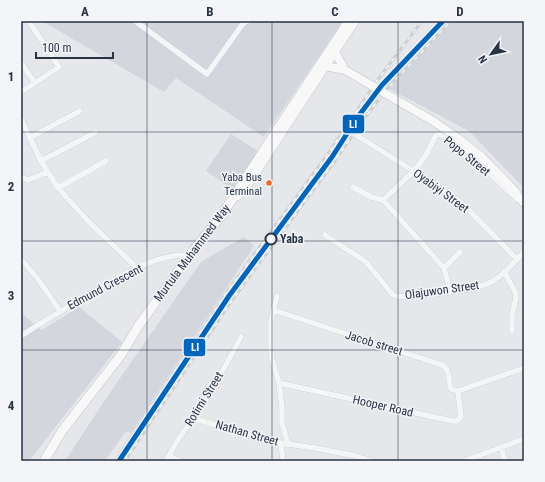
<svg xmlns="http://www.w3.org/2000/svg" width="545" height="482" viewBox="0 0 545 482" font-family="'Roboto Condensed',sans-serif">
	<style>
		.built { fill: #d3d6dd }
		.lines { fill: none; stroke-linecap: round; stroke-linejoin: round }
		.minor-casing { stroke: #c3c5c8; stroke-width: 6 }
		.secondary-casing { stroke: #c3c5c8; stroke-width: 9 }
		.primary-casing { stroke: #c1c4c8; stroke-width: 10 }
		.minor { stroke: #f4f5f7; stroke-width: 5.5 }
		.secondary { stroke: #f8f8f8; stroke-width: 8 }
		.primary { stroke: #f8f8f8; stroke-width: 9 }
		.rail-casing { stroke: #cdcfd2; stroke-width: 3 }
		.rail { stroke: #f3f5f9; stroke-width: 1.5; stroke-dasharray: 4.5; stroke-linecap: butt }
		.secondary-bridge-casing { stroke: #c3c5c8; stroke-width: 9; stroke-linecap: butt }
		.secondary-bridge { stroke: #f8f8f8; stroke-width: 8 }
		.rail-1-casing { stroke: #f3f5f9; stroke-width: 8 }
		.rail-1 { stroke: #0065bd; stroke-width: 5 }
		.grid { fill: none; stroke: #293345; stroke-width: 1; stroke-opacity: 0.55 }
		.bus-dot { fill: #f26522; stroke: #f3f5f9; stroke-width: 1.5 }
		.stop-dot { fill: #f3f5f9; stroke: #293345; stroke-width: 2 }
		.labels { text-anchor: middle; stroke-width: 3; stroke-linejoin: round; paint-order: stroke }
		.bus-label { font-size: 11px; fill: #293345; stroke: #f3f5f9; text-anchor: end }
		.street-label { font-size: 12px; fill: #293345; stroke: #f3f5f9 }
		.stop-label { font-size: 12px; font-weight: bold; fill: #293345; stroke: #f3f5f9; text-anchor: start }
		.line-badge { stroke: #f3f5f9; stroke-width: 1.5 }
		.badge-label { font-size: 11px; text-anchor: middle; font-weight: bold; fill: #fff }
		.neatline { fill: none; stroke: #293345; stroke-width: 1.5 }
		.grid-label { font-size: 13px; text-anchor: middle; font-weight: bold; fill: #293345 }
	</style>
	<rect width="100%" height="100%" fill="#e5e7ea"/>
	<path class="built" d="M 42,21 L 343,21 L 264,137 L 176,78 L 164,92 Z
		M 453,21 L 524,21 L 524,188 L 469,131 L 384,86 L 448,27 Z
		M 231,134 L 259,152 L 234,190 L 206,171 Z
		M 244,237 L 254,246 L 131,433 L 126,431 L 105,461 L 65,461 L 109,394 L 201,262 Z
		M 79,307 L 122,342 L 29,461 L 21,461 L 21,313 L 42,330 Z"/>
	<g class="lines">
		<g class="minor-casing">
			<path id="minor" d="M 135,21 L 207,74 L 242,25 L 245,22 L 248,21
				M 21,63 L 35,83
				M 21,92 L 59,67 L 30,23
				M 21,119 L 41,161 L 58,188 L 88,221 L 137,268
				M 356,135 L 439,187 L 463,204 L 517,259
				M 31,137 L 80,111
				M 41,161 L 96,132
				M 21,177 L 28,180 L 48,172
				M 353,187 L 371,197 L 383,200
				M 58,188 L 106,161
				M 383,200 L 414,171 L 426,155 L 436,135 L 439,134 L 467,152 L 517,199
				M 383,200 L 444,268 L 450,291
				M 325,235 L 366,262 L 393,295 L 398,297 C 424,294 466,293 489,283 C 503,277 514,262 524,252
				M 21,259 L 38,279 L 60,311
				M 444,268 L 460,252
				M 504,271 L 515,292 L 516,298 L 512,315 L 512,331
				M 277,296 L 271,320 L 271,351 L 272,359 L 279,383 L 282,406 L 282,423 L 288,444
				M 273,310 L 442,365 C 451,370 448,381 451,389 L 458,391
				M 21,336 C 45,320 70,306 95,291 C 122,276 157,253 189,255 L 191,253
				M 279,383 L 452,421 L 457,421 L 461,417 L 458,391
				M 458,391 L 524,368
				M 193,418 L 267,441 L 315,448 L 356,456 L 372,461
				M 281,444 L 283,461
				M 501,447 L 505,461
				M 169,456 L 180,461
				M 166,461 L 177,441 L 209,396 L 241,337
				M 464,461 L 524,439"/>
		</g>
		<g class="secondary-casing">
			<path id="secondary" d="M 335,52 L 345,70
				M 325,66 L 345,70
				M 433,121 L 458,138 L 482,157 L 515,191 L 519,198 L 524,203
				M 238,196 L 249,183 L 355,21"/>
		</g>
		<g class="primary-casing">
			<path id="primary" d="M 44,461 L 62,431 L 121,355 L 139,325 L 193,251 L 222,215 L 281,124 L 349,21"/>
		</g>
		<use href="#minor" class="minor"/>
		<use href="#secondary" class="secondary"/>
		<use href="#primary" class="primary"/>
		<g class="rail-casing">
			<path id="rail" d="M 115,461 L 226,293 L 327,155 L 376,82 L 422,21
				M 125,461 L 233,299 L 335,161 L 361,123 L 386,90 L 451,21"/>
		</g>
		<use href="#rail" class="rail"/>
		<g class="secondary-bridge-casing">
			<path id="secondary-bridge" d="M 345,70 L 433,121"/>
		</g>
		<use href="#secondary-bridge" class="secondary-bridge"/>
		<g class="rail-1-casing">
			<path id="rail-1" d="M 119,461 L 229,296 L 332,157 L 357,118 L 382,85 L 443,21"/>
		</g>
		<use href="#rail-1" class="rail-1"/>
	</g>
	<path class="grid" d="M 147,21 L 147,461M 272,21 L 272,461M 398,21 L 398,461M 21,132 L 524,132M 21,241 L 524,241M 21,350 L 524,350"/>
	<circle class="bus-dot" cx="269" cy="183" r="3.5"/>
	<circle class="stop-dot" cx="271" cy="239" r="5.5"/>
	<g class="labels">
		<g class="bus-label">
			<text x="262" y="181">Yaba Bus<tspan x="262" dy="14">Terminal</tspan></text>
		</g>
		<g class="street-label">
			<text transform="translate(467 156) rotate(39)" y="4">Popo Street</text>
			<text transform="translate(441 191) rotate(36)" y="4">Oyabiyi Street</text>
			<text transform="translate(192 253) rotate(-53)" y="4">Murtula Muhammed Way</text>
			<text transform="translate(105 287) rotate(-28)" y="4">Edmund Crescent</text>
			<text transform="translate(442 290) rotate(-8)" y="4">Olajuwon Street</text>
			<text transform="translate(374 343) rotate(17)" y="4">Jacob street</text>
			<text transform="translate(204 399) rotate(-58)" y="4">Rotimi Street</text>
			<text transform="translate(383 406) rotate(13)" y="4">Hooper Road</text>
			<text transform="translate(247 433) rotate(16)" y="4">Nathan Street</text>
		</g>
		<g class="stop-label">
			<text x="280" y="243">Yaba</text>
		</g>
	</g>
	<g class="line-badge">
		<rect x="342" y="114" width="23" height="20" rx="4" fill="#0065bd"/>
		<rect x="183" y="338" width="23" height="19" rx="4" fill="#0065bd"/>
	</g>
	<g class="badge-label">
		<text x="353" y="128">LI</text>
		<text x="195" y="351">LI</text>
	</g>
	<rect width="545" height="482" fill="none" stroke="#f3f5f9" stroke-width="44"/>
	<g transform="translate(491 54) rotate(237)" stroke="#f3f5f9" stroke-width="3" paint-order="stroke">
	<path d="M0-3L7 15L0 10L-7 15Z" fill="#293345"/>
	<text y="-6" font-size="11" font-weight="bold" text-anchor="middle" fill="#293345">N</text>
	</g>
	<path d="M36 52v6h77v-6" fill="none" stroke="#293345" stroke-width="2"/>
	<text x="42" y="52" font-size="12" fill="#293345" stroke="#f3f5f9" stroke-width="3" paint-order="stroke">100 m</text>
	<rect x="22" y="22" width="501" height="438" class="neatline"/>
	<g class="grid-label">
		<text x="85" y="16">A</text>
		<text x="210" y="16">B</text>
		<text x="335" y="16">C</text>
		<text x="460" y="16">D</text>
		<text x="11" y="81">1</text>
		<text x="11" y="191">2</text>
		<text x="11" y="300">3</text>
		<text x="11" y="410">4</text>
	</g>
</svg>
